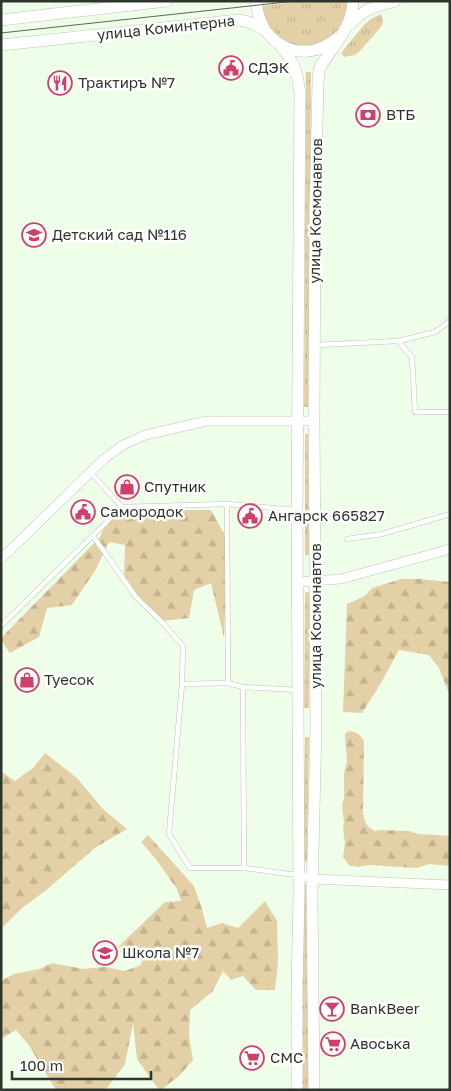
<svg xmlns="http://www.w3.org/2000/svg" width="451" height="1091" viewBox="0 0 451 1091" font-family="'Golos Text',sans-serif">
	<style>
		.grass { fill: url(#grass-tufts) }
		.forest { fill: url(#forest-firs) }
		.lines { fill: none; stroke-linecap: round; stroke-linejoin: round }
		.service-casing { stroke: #b8c7b2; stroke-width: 5.5 }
		.minor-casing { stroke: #b8c7b2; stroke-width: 10 }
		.tertiary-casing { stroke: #b8c7b2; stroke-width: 12 }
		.service { stroke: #fff; stroke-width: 4.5 }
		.minor { stroke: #fff; stroke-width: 9 }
		.tertiary { stroke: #fff; stroke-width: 11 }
		.tram { stroke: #5e675a; stroke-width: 1 }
		.labels { text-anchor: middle; stroke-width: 5; stroke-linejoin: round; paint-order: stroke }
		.street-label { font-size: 15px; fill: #2f352c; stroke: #fff }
		.poi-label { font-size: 15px; fill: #2f352c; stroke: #fff; text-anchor: start }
	</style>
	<defs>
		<pattern id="grass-tufts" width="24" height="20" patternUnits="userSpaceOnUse" patternTransform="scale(1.25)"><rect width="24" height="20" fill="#e4d0a6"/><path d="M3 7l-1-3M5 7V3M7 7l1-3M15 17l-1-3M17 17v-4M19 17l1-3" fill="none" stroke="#c4b38f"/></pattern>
		<pattern id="forest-firs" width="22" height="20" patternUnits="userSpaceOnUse" patternTransform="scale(1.25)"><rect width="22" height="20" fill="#e4d0a6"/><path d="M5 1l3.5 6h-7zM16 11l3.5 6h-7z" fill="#c4b38f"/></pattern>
	</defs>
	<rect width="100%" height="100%" fill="#eefee8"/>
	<path class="grass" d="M 305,1 L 347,1 C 348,44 295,61 270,28 C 265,21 264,13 262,6 Z
		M 381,14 L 383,22 L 381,27 L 359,52 L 355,55 L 344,57 L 341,53 L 364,25 L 371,19 Z
		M 306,72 L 311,72 L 309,407 L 304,407 Z
		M 305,434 L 309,434 L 309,555 L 305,555 Z
		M 305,592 L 310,593 L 309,708 L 304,708 Z
		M 305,737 L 309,737 L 307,862 L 303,862 Z
		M 303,885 L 308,885 L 308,1090 L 303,1090 Z"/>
	<path class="forest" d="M 112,510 L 211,510 L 228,541 L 224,638 L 211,583 L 194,590 L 189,618 L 161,621 L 124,581 L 125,545 L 109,542 L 96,569 L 72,605 L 47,608 L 39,637 L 10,653 L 1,640 L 1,638 L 100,537 Z
		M 401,579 L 420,579 L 450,582 L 450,696 L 439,668 L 429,655 L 399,650 L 381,683 L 362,713 L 343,712 L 347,604 L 365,596 L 372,588 Z
		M 348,731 C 356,732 360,734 364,741 L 363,810 C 364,821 365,826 375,831 L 380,830 L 409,831 L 418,834 L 450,836 L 450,866 L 429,864 L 417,868 L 369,865 L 358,867 L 349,865 L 343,857 L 345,843 L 343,829 L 344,822 L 342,805 L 344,798 L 344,774 L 347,761 L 345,736 L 345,734 Z
		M 45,753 L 77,778 L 103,809 L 127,829 L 96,847 L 45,891 L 22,908 L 1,929 L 1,771 L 15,781 L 33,768 Z
		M 148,835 L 194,886 L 202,909 L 207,928 L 222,923 L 238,928 L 265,901 L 277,921 L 278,963 L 275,990 L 256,990 L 243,976 L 231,980 L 223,971 L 213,991 L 190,1010 L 189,1036 L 193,1060 L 179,1076 L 161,1090 L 159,1090 L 137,1059 L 133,1023 L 125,1064 L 108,1087 L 103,1090 L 56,1090 L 28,1044 L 16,1030 L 1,1039 L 1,981 L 14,974 L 39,969 L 52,963 L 83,969 L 105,967 L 125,971 L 141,965 L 145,948 L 118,947 L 165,902 L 181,901 L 177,889 L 155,858 L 141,842 Z"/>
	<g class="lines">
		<g class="service-casing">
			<path id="service" d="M 398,341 L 412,357 L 415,412 L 450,412
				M 316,345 L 398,341 L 435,332 L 450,321
				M 90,472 L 122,507
				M 227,504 L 228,683
				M 93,536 L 136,597 L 161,621 L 183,646 L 182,684
				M 347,539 L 382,534 L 450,514
				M 1,626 L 122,507 L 227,504 L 296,510
				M 243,687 L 244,868
				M 297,690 L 243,687 L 228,683 L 182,684 L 169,834 L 190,868 L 244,868 L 297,875"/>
		</g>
		<g class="minor-casing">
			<path id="minor" d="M 1,559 L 104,459 L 123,445 L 145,435 L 207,421 L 314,421
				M 298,582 L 341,579 L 450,549
				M 299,875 L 312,879 L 450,885"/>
		</g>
		<g class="tertiary-casing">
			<path id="tertiary" d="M 257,1 C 256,12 260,21 265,30
				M 1,20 L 167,1
				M 350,24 C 366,8 373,7 395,1
				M 1,45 L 239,20 C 248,21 257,25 264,30 C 269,34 273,40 278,43 C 297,56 319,53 336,39
				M 280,45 C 295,64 297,70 300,94 L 297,510 L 299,894 L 297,990 L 297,1090
				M 314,1090 L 312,894 L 316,726 L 314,421 L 315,209 L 318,83 L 319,70 L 322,64 C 335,44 352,27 353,1"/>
		</g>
		<use href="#service" class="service"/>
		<use href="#minor" class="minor"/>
		<use href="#tertiary" class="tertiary"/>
		<path class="tram" d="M 1,33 L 296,1"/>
	</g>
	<defs>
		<g id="civic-ring" transform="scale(1.25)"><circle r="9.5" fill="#fff" stroke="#d04169" stroke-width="1.5"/><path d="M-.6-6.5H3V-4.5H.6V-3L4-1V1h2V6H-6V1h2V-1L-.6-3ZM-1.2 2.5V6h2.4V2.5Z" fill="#d04169"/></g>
		<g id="restaurant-ring" transform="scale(1.25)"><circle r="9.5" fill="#fff" stroke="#d04169" stroke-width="1.5"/><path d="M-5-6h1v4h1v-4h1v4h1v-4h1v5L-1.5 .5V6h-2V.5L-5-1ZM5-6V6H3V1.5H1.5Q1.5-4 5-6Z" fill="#d04169"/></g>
		<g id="bank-ring" transform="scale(1.25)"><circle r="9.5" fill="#fff" stroke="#d04169" stroke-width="1.5"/><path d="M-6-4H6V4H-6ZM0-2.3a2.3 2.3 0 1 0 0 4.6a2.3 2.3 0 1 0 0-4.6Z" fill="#d04169"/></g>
		<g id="school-ring" transform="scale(1.25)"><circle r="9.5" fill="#fff" stroke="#d04169" stroke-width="1.5"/><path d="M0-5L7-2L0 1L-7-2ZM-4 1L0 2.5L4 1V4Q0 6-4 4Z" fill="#d04169"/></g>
		<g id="shop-ring" transform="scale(1.25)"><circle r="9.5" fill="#fff" stroke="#d04169" stroke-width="1.5"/><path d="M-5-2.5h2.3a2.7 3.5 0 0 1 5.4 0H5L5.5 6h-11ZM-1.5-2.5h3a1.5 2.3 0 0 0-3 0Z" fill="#d04169"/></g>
		<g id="bar-ring" transform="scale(1.25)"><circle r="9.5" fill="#fff" stroke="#d04169" stroke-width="1.5"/><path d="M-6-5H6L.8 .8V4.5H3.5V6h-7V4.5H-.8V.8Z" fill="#d04169"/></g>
		<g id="supermarket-ring" transform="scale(1.25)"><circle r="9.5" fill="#fff" stroke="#d04169" stroke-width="1.5"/><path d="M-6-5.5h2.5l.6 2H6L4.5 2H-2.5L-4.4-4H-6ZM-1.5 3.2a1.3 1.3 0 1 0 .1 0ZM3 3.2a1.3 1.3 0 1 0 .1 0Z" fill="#d04169"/></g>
	</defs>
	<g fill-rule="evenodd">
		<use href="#civic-ring" x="231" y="68"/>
		<use href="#restaurant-ring" x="60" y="83"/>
		<use href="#bank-ring" x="368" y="115"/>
		<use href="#school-ring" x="34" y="235"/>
		<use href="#shop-ring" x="127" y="487"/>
		<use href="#civic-ring" x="83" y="512"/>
		<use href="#civic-ring" x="250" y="516"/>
		<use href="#shop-ring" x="27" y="680"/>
		<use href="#school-ring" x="105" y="953"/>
		<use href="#bar-ring" x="332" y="1009"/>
		<use href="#supermarket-ring" x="333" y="1044"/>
		<use href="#supermarket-ring" x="252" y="1058"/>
	</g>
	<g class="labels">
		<g class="street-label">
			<text transform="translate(166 28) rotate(-6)" y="5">улица Коминтерна</text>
			<text transform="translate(316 211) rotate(-89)" y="5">улица Космонавтов</text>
			<text transform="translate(316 616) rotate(-90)" y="5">улица Космонавтов</text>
		</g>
		<g class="poi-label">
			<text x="248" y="73">СДЭК</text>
			<text x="78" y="88">Трактиръ №7</text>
			<text x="386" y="120">ВТБ</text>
			<text x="52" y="240">Детский сад №116</text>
			<text x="144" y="492">Спутник</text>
			<text x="100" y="517">Самородок</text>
			<text x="268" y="521">Ангарск 665827</text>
			<text x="44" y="685">Туесок</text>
			<text x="122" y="958">Школа №7</text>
			<text x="350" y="1014">BankBeer</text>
			<text x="350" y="1049">Авоська</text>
			<text x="270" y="1063">СМС</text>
		</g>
	</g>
	<rect width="451" height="1091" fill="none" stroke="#2f352c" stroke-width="5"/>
	<path d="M12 1071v8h139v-8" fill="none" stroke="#2f352c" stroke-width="2.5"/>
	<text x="20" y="1071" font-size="15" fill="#2f352c" stroke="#ffffff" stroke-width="4" paint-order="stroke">100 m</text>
</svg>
